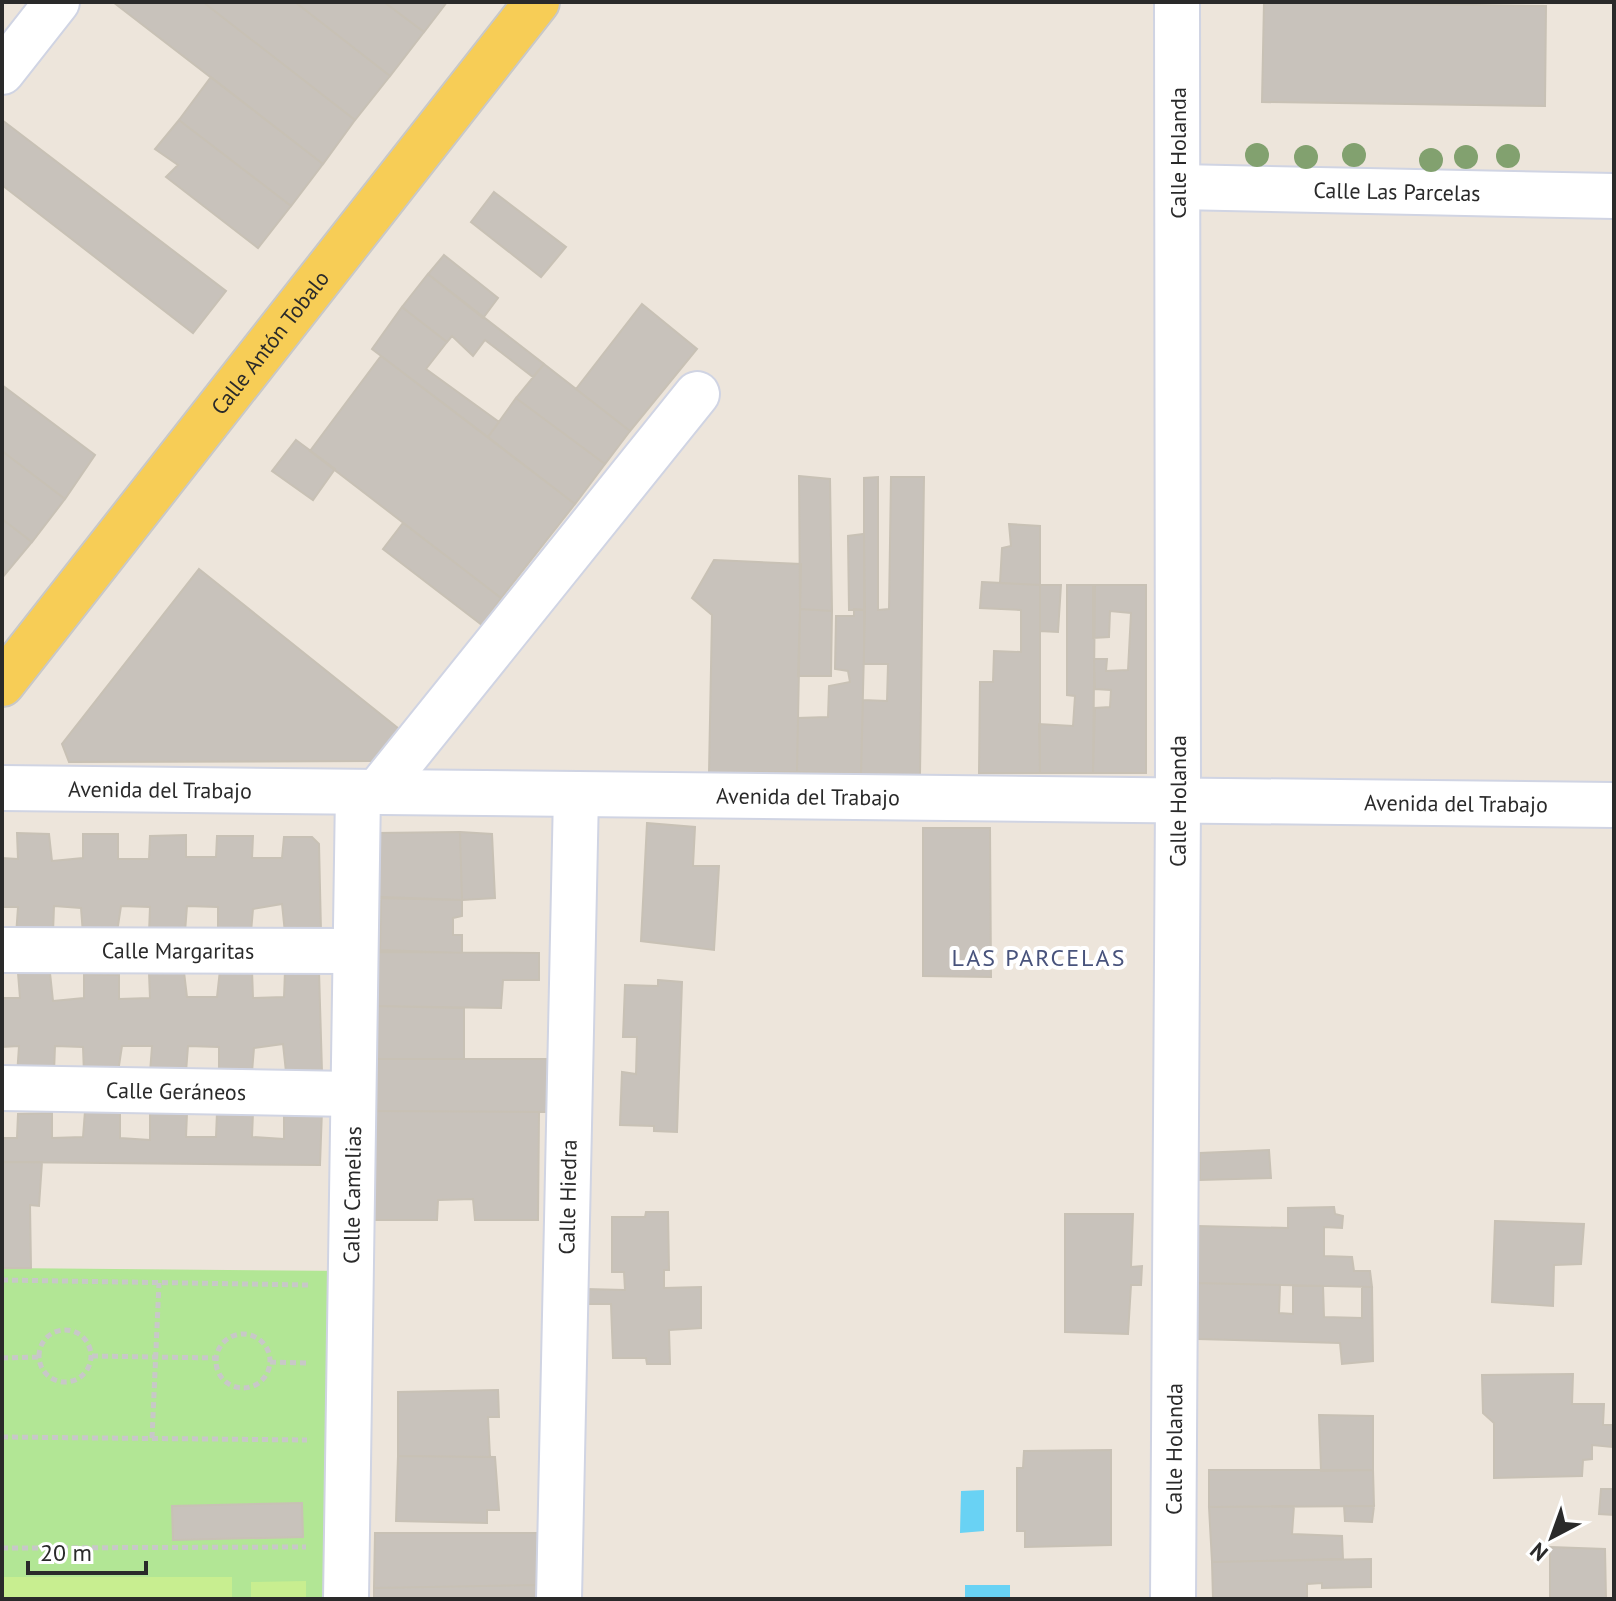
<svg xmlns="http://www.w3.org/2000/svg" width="1616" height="1601" viewBox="0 0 1616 1601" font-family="'PT Sans',sans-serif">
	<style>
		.green { fill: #b2e695 }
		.pitch { fill: #c8ee90 }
		.water { fill: #69d2f4 }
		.building { fill: #c8c2bb; stroke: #c8c1b5; stroke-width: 2 }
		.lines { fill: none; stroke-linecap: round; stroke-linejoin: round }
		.minor-casing { stroke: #d0d4e3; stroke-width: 48 }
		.major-casing { stroke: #c8c8c8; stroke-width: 48 }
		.path { stroke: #c8c8c8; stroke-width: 5; stroke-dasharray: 6 4; stroke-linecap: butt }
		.minor { stroke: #fff; stroke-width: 44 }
		.major { stroke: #f7cd56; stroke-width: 44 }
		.tree { fill: #82a16f }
		.labels { text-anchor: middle; stroke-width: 8; stroke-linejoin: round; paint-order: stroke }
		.street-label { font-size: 22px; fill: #2a2a2a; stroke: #fff }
		.neighbourhood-label { font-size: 24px; letter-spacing: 2px; fill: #48537c; stroke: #fff }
	</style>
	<rect width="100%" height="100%" fill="#ede5db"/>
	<path class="green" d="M 2,1268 L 350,1271 L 346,1599 L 2,1599 Z"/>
	<path class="pitch" d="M 2,1577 L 232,1577 L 232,1599 L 2,1599 Z
		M 306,1581 L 306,1599 L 251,1599 L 251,1582 Z"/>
	<path class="water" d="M 984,1490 L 984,1531 L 960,1533 L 961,1491 Z
		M 965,1585 L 1010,1585 L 1010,1599 L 965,1599 Z"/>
	<path class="building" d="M 113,2 L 203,2 L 355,120 L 323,164 Z
		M 203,2 L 295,2 L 390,76 L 355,120 Z
		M 295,2 L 384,2 L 424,32 L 390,76 Z
		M 384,2 L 447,2 L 424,32 Z
		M 1264,2 L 1546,6 L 1545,106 L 1262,102 Z
		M 211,77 L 323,164 L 291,206 L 179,120 Z
		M 2,120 L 226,291 L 193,333 L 2,185 Z
		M 179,120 L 291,206 L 258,248 L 166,177 L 178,165 L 155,149 Z
		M 494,192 L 566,247 L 541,277 L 471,222 Z
		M 444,255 L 498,298 L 483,318 L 428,274 Z
		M 428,274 L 544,364 L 533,377 L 485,340 L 473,356 L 452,336 L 447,342 L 402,307 Z
		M 642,304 L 697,349 L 630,431 L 576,389 Z
		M 402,307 L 447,342 L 426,369 L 499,422 L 488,437 L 372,349 Z
		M 381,356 L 575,504 L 501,598 L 310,451 Z
		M 544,364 L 630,431 L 605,464 L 516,398 Z
		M 2,385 L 95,455 L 65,499 L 2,451 Z
		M 516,398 L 605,464 L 575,504 L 488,437 Z
		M 296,440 L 335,469 L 313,500 L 272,471 Z
		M 2,451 L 65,499 L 32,542 L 2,519 Z
		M 799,476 L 830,479 L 832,611 L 800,609 Z
		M 878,477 L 878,610 L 889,609 L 891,477 L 924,477 L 920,775 L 861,774 L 863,700 L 887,701 L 888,664 L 864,664 L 864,478 Z
		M 2,519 L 32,542 L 2,578 Z
		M 403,523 L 501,598 L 482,625 L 383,549 Z
		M 1009,524 L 1040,526 L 1040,585 L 1000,583 L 1002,548 L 1011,546 Z
		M 864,534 L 865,610 L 849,610 L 848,536 Z
		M 714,560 L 801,564 L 797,772 L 709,773 L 712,615 L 692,598 Z
		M 199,569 L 399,729 L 373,761 L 69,762 L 62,744 Z
		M 982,582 L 1040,585 L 1040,773 L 979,773 L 980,682 L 993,682 L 994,651 L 1021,652 L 1021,610 L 980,608 Z
		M 1040,585 L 1061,585 L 1058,632 L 1040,631 Z
		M 1067,585 L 1095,585 L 1093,773 L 1040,773 L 1039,724 L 1073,726 L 1075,696 L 1067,695 Z
		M 1093,585 L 1146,585 L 1146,773 L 1093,773 L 1095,708 L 1110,707 L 1111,690 L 1095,689 L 1094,659 L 1107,659 L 1106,671 L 1128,670 L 1131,613 L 1110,611 L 1109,637 L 1093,638 Z
		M 800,609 L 832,611 L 831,676 L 798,676 Z
		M 854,609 L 865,610 L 861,774 L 797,772 L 798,718 L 828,717 L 829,686 L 850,682 L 848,671 L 835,669 L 836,616 L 854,616 Z
		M 647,823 L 695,827 L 693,866 L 719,866 L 714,950 L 641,941 Z
		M 923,828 L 990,828 L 991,977 L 923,976 Z
		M 460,832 L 492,834 L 495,898 L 462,900 Z
		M 460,832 L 462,900 L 374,898 L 377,833 Z
		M 17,833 L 49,834 L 52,861 L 83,858 L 83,834 L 118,834 L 118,859 L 149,859 L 150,836 L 186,835 L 186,857 L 216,857 L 217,836 L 253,836 L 252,858 L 282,858 L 284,837 L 312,837 L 319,844 L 321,932 L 285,933 L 282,904 L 253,909 L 251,932 L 218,933 L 218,907 L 187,906 L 185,932 L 149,933 L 150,907 L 121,906 L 117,932 L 83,934 L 81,908 L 54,906 L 53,933 L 16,936 L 18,907 L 2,907 L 2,858 L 18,859 Z
		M 381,897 L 462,900 L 462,916 L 453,918 L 453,935 L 462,935 L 462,953 L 380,950 Z
		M 374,952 L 539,953 L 539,980 L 503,980 L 501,1008 L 375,1006 Z
		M 220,970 L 252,970 L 253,998 L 284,997 L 285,971 L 319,971 L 322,1072 L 286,1072 L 283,1044 L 254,1048 L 252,1072 L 219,1074 L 219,1047 L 188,1046 L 186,1072 L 150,1073 L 152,1046 L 122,1046 L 118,1072 L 84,1074 L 83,1047 L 55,1046 L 54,1072 L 17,1076 L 19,1046 L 2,1047 L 2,998 L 20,998 L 18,973 L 50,973 L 53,1001 L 84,998 L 84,974 L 119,975 L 119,999 L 150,998 L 149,973 L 184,972 L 187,997 L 217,997 Z
		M 658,980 L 682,982 L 677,1132 L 654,1131 L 654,1126 L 620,1125 L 622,1072 L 636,1074 L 637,1037 L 623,1037 L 625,985 L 658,986 Z
		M 375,1006 L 464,1008 L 464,1059 L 375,1059 Z
		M 375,1059 L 549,1059 L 548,1112 L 373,1111 Z
		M 322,1110 L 320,1165 L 2,1162 L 2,1138 L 17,1138 L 18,1114 L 52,1113 L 52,1138 L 83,1137 L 85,1111 L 120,1113 L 120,1138 L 150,1140 L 150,1113 L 187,1113 L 186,1137 L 216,1137 L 217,1112 L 253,1112 L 252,1137 L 284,1139 L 284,1113 Z
		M 373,1111 L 539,1112 L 538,1220 L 475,1220 L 473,1199 L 438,1200 L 437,1220 L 374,1220 Z
		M 1269,1150 L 1271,1178 L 1200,1180 L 1200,1153 Z
		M 2,1162 L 42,1162 L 39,1206 L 30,1205 L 31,1268 L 2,1268 Z
		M 1334,1207 L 1335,1214 L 1343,1216 L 1342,1228 L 1324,1227 L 1324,1256 L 1352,1257 L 1354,1271 L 1370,1271 L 1372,1287 L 1196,1283 L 1198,1226 L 1288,1228 L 1288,1208 Z
		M 646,1212 L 668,1212 L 669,1270 L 664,1270 L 664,1288 L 701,1287 L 701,1328 L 669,1330 L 670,1364 L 647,1364 L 646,1358 L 613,1358 L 611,1304 L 586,1304 L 587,1289 L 625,1290 L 624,1272 L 612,1272 L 612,1217 L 645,1217 Z
		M 1065,1214 L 1133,1214 L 1131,1267 L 1142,1266 L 1141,1285 L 1131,1285 L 1128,1334 L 1065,1332 Z
		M 1495,1221 L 1584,1224 L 1581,1264 L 1554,1265 L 1553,1306 L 1492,1302 Z
		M 1196,1283 L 1280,1285 L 1279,1313 L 1293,1314 L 1293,1286 L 1323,1286 L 1324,1317 L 1362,1318 L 1362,1287 L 1372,1287 L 1373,1361 L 1342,1364 L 1340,1343 L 1198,1339 Z
		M 1573,1374 L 1572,1404 L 1604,1404 L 1603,1425 L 1613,1425 L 1612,1447 L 1592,1445 L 1592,1459 L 1583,1460 L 1582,1476 L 1494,1478 L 1494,1423 L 1483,1413 L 1482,1375 Z
		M 498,1390 L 499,1417 L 488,1417 L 490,1457 L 398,1456 L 398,1392 Z
		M 1319,1415 L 1373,1416 L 1373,1470 L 1321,1471 Z
		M 1111,1450 L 1111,1545 L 1025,1547 L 1025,1531 L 1017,1531 L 1017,1468 L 1023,1468 L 1024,1451 Z
		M 398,1456 L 495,1457 L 499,1510 L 487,1510 L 487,1523 L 396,1521 Z
		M 1209,1470 L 1373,1470 L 1374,1506 L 1209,1507 Z
		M 1601,1489 L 1614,1489 L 1614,1515 L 1599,1514 Z
		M 302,1503 L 303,1537 L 173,1540 L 172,1506 Z
		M 1294,1506 L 1292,1534 L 1342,1536 L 1343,1559 L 1212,1562 L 1209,1507 Z
		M 1344,1506 L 1374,1506 L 1372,1522 L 1345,1521 Z
		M 375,1533 L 544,1533 L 542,1585 L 374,1588 Z
		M 1550,1547 L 1605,1549 L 1606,1599 L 1550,1599 Z
		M 1371,1559 L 1371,1587 L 1322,1588 L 1322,1583 L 1307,1584 L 1307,1599 L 1213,1599 L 1212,1562 Z
		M 542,1585 L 542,1599 L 374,1599 L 374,1588 Z"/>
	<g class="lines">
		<g class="minor-casing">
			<g id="minor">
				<path d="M 2,72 L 57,2"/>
				<path id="s1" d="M 1179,187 L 1614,196"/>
				<path id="s2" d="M 2,788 L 1614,805"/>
				<path d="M 377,792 L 697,394"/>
				<path id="s3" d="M 2,950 L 353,951"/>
				<path id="s4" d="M 2,1088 L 352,1094"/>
				<path id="s5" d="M 346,1599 L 358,792"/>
				<path id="s6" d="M 559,1599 L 576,794"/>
				<path id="s7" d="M 1173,1599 L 1178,801 L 1177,2"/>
			</g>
		</g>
		<g class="major-casing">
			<g id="major">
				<path id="s8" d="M 2,684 L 537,2"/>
			</g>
		</g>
		<path class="path" d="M 2,1280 L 309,1285
			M39 1356a26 26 0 1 1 52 0a26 26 0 1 1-52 0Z
			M216 1361a27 27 0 1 1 54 0a27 27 0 1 1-54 0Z
			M 92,1356 L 216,1358
			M 2,1358 L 39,1357
			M 270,1362 L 309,1363
			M 2,1437 L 307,1440
			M 152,1438 L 159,1283
			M 2,1548 L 306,1547"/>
		<use href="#minor" class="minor"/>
		<use href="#major" class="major"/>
	</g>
	<g class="tree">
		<circle cx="1257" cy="155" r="12"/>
		<circle cx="1354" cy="155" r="12"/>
		<circle cx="1508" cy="156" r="12"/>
		<circle cx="1306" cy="157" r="12"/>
		<circle cx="1466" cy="157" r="12"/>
		<circle cx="1431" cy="160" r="12"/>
	</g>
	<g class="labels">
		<g class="street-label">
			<text transform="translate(1178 153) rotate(-90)" y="8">Calle Holanda</text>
			<text dy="8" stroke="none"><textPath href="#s1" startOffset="218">Calle Las Parcelas</textPath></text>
			<text dy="8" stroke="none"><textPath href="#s8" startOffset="434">Calle Antón Tobalo</textPath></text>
			<text dy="8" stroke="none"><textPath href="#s2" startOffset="158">Avenida del Trabajo</textPath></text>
			<text dy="8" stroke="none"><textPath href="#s2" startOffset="806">Avenida del Trabajo</textPath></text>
			<text dy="8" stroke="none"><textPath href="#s7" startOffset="798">Calle Holanda</textPath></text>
			<text dy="8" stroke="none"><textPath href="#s2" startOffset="1454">Avenida del Trabajo</textPath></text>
			<text dy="8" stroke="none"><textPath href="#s3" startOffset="176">Calle Margaritas</textPath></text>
			<text dy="8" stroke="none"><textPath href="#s4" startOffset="174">Calle Geráneos</textPath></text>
			<text dy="8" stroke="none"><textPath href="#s5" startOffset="404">Calle Camelias</textPath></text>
			<text dy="8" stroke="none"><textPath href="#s6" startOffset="402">Calle Hiedra</textPath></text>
			<text dy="8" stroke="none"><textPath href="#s7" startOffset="150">Calle Holanda</textPath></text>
		</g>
		<g class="neighbourhood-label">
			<text x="1039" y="966">LAS PARCELAS</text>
		</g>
	</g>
	<rect width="1616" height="1601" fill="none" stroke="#2a2a2a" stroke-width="8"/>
	<g transform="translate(1552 1537) rotate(221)" stroke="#ffffff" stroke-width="6" paint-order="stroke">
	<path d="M0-6L14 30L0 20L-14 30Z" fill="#2a2a2a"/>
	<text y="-12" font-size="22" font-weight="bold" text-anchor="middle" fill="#2a2a2a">N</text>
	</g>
	<path d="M28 1561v12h118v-12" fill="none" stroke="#2a2a2a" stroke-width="4"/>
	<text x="40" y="1561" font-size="24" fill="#2a2a2a" stroke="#ffffff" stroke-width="6" paint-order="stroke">20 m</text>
</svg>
